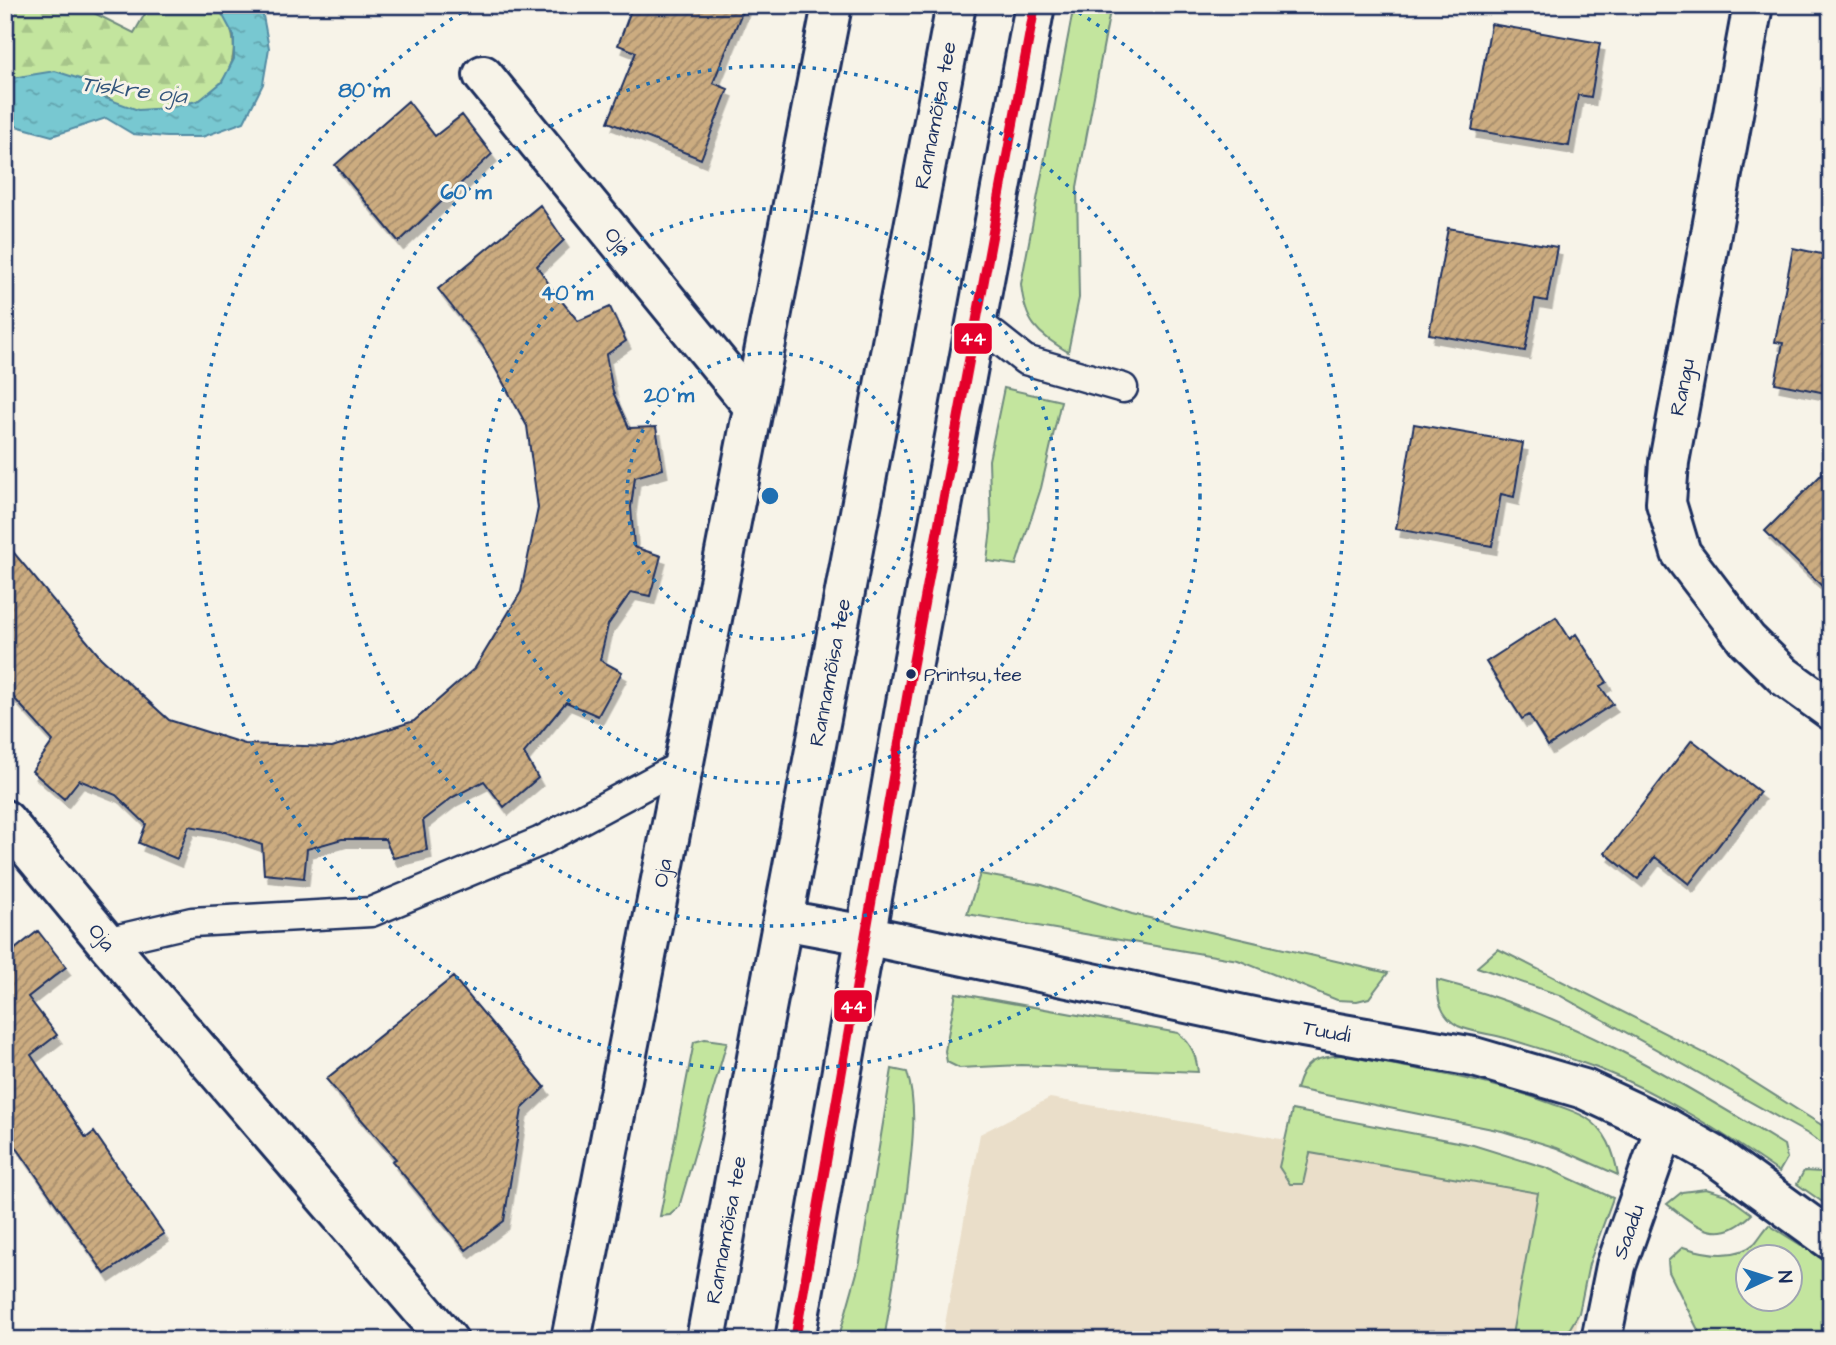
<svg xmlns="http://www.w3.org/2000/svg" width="1836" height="1345" viewBox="0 0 1836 1345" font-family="'Architects Daughter',sans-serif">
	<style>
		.built { fill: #eadec9 }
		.grass { fill: #c3e59e; stroke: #6f8a7e; stroke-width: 2; fill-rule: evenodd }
		.forest { fill: url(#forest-firs); stroke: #6f8a7e; stroke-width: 2 }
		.water { fill: url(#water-ripples); stroke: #538ba3; stroke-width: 2 }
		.building { fill: url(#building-hatch); stroke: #1b2f5e; stroke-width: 2; filter: url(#shadow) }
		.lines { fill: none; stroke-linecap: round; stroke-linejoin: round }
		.lane-casing { stroke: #1b2f5e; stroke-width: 33 }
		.street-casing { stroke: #1b2f5e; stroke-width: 44 }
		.secondary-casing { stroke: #1b2f5e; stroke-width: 44 }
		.lane { stroke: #f7f3e8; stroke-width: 28 }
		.street { stroke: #f7f3e8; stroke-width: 38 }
		.secondary { stroke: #f7f3e8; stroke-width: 38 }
		.bus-1-casing { stroke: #f7f3e8; stroke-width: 16 }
		.bus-1 { stroke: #e4002b; stroke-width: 10 }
		.ring { fill: none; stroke: #1f6fb2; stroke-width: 3.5; stroke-dasharray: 3.5 7 }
		.bus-dot { fill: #1b2f5e; stroke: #f7f3e8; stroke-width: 2.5 }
		.labels { text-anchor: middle; stroke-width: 6; stroke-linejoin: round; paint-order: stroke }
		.bus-label { font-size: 19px; fill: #1b2f5e; stroke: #f7f3e8; text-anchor: start }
		.street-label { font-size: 21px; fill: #1b2f5e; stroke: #f7f3e8 }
		.water-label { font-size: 23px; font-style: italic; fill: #32557b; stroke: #f7f3e8 }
		.centre { fill: #1f6fb2; stroke: #f7f3e8; stroke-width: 3.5 }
		.ring-label { font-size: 21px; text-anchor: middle; font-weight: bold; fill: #1f6fb2; stroke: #f7f3e8; stroke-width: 6; stroke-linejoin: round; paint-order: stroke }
		.line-badge { stroke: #f7f3e8; stroke-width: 2.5 }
		.badge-label { font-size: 19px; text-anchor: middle; font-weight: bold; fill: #fff }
	</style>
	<defs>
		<pattern id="forest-firs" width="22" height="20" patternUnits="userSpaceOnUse" patternTransform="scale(1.75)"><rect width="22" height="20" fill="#c3e59e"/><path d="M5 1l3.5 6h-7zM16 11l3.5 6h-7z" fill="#a7c58a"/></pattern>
		<pattern id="water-ripples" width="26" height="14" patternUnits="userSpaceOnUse" patternTransform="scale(1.75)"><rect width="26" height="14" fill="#78c8d1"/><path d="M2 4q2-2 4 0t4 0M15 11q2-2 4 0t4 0" fill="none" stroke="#62a3ad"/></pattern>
		<pattern id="building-hatch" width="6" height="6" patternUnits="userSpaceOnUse" patternTransform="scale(1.75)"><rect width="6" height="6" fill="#ccac80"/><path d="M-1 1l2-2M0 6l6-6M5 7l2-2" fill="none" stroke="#a58c6c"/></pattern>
		<filter id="shadow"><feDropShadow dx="4.5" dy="8" stdDeviation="0" flood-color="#0004"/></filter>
	</defs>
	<rect width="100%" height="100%" fill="#f7f3e8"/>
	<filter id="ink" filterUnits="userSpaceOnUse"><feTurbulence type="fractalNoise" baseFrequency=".0143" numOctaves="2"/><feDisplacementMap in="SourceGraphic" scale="14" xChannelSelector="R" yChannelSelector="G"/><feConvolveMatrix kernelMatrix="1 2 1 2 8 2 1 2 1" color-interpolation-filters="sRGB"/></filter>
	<g filter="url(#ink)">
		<path class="built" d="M 1050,1098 L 1613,1198 L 1589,1264 L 1574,1340 L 942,1340 L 980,1134 Z"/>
		<path class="grass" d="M 1074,5 L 1111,5 L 1077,187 L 1079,298 L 1068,352 C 1036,332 1025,323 1021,284 Z
			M 1004,388 L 1061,401 L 1041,488 L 1016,565 L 987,561 L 991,529 L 989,460 Z
			M 980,874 L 1042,885 L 1132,914 L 1388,973 L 1369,998 L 1357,1001 L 1337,1000 L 1238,960 L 967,914 Z
			M 1498,949 L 1722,1062 L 1831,1131 L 1831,1150 L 1808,1134 L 1559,995 L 1477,967 Z
			M 1437,980 C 1564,1012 1673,1077 1784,1145 L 1787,1158 L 1779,1172 C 1721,1132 1663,1094 1597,1068 C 1567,1057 1536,1047 1505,1038 C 1490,1034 1471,1032 1458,1026 C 1440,1016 1437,998 1437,980 Z
			M 956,993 L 1178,1033 C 1192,1044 1196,1055 1198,1072 L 1021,1065 L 959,1068 L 947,1062 L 945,1051 Z
			M 705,1039 L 727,1042 L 679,1207 L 670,1215 L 660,1216 L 694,1042 Z
			M 1341,1055 C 1411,1069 1484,1078 1550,1103 C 1561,1107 1575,1111 1585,1117 C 1607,1130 1614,1152 1618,1175 L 1557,1148 L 1502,1131 L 1296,1089 C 1304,1061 1313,1058 1341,1055 Z
			M 892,1069 L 907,1072 C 917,1105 913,1140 909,1174 C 903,1230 893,1285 884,1340 L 838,1340 L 860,1262 Z
			M 1292,1110 L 1473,1145 L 1547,1168 L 1613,1198 L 1589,1264 L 1579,1313 L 1567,1333 L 1556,1340 L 1511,1340 L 1538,1193 L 1310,1153 L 1303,1184 L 1290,1184 L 1279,1167 Z
			M 1804,1171 L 1821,1172 L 1831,1179 L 1831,1208 L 1797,1184 Z
			M 1706,1189 L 1726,1195 L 1752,1214 C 1719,1247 1697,1227 1667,1204 L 1682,1192 Z
			M 1769,1225 L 1831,1264 L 1831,1340 L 1703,1340 L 1669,1272 L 1668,1261 L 1683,1247 C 1705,1254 1736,1260 1755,1243 C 1760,1237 1764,1230 1769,1225 ZM 1748,1258 L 1790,1258 L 1790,1300 L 1748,1300 Z"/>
		<path class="forest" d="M 5,5 L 78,5 L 134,33 L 150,5 L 215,5 C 245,36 238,78 200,100 C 189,106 171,108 158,109 C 151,109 143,111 137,110 C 116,106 101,94 86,81 L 5,79 Z"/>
		<path class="water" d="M 215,5 L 261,5 L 269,48 L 263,84 L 244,122 L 202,137 L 166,137 L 133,134 L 106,118 L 52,136 L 16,126 L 5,121 L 5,79 L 55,71 L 86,81 L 105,98 L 138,110 L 169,108 L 200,100 L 222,82 L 234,59 L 234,36 L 221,12 Z"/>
		<path class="building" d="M 633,5 L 745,5 L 713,83 L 728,89 L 701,159 L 608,122 L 636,52 L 618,45 Z
			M 1491,24 L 1600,43 L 1591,97 L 1578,95 L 1569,146 L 1472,130 Z
			M 408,101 L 435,136 L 462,115 L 492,154 L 399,242 L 335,165 Z
			M 540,205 L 564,240 L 537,266 L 555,293 L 578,321 L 610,307 L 626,341 L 606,355 L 613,392 L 629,428 L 656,427 L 663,469 L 635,477 L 631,507 L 634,547 L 661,556 L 650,596 L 631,592 L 608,625 L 600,660 L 622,672 L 598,716 L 566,702 L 524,753 L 538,778 L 504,807 L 484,781 L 453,797 L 423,820 L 427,850 L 393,858 L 385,839 L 342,839 L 307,849 L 304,878 L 264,874 L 262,845 L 225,832 L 189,826 L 177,859 L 139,843 L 146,824 L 116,795 L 79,780 L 64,799 L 32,771 L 53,741 L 5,688 L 5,542 L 101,658 L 169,720 L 245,744 L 332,747 L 414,721 L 475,668 L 521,592 L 538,508 L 527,426 L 483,346 L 438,289 Z
			M 1448,228 L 1557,247 L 1547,301 L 1535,299 L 1525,351 L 1429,334 Z
			M 1793,248 L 1831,256 L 1831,394 L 1775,383 L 1783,343 L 1775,342 Z
			M 1414,424 L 1523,443 L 1514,497 L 1501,494 L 1492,546 L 1396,529 Z
			M 1831,465 L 1831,595 L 1765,531 Z
			M 1556,617 L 1570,639 L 1576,634 L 1607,682 L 1600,686 L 1613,704 L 1548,746 L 1529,715 L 1522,719 L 1486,662 Z
			M 1692,740 L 1760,792 L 1689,884 L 1655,857 L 1638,879 L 1605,853 Z
			M 38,931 L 66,967 L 28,997 L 57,1035 L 31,1055 L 86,1138 L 94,1132 L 164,1234 L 105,1274 L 5,1131 L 5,957 Z
			M 453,977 L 545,1087 L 522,1109 L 504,1221 L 466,1250 L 392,1161 L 396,1159 L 326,1079 Z"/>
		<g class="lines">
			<g class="lane-casing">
				<path id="lane" d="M 977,322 L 1025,360 L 1123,388
					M 106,942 L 192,922 L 371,912 L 539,842 L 684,764"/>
			</g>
			<g class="street-casing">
				<g id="street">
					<path d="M 1753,5 L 1669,462 L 1666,503 L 1681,553 L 1747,640 L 1784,676 L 1831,710"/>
					<path id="s1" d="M 483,75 L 753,406"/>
					<path id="s2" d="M 5,820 L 106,942 L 448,1340"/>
					<path id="s3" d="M 783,920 L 865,935 L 1286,1024 L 1474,1057 L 1584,1089 L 1665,1127 L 1714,1155 L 1831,1240"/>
					<path id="s4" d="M 571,1340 L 832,5"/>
					<path id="s5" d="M 1601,1340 L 1616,1266 L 1665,1127"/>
				</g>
			</g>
			<g class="secondary-casing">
				<g id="secondary">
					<path id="s6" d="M 706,1340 L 762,1030 L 956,5"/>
					<path d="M 795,1340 L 911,674 L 1035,5"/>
				</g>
			</g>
			<use href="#lane" class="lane"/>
			<use href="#street" class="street"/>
			<use href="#secondary" class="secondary"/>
			<g class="bus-1-casing">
				<path id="bus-1" d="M 795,1340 L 911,674 L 1035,5"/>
			</g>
			<use href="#bus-1" class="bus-1"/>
		</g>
	</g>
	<g class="ring">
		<circle cx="770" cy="496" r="143"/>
		<circle cx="770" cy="496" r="287"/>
		<circle cx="770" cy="496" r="430"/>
		<path d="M1070 7A574 574 0 1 1 470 7"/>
	</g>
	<circle class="bus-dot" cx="911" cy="674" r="6"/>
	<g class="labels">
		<g class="bus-label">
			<text x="924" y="681">Printsu tee</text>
		</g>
		<g class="street-label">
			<text dy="7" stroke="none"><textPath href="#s6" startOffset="1246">Rannamõisa tee</textPath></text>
			<text dy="7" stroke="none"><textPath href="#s1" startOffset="214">Oja</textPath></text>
			<text transform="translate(1682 387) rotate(-79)" y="7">Rangu</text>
			<text dy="7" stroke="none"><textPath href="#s6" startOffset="679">Rannamõisa tee</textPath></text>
			<text dy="7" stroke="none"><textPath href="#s4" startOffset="476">Oja</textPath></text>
			<text dy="7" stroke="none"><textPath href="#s2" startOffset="152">Oja</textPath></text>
			<text dy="7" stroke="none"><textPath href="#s3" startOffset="555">Tuudi</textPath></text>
			<text dy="7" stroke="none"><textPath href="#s6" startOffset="112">Rannamõisa tee</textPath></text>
			<text dy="7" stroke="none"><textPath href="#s5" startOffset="112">Saadu</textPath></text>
		</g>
		<g class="water-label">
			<text transform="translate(134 89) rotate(7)" y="8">Tiskre oja</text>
		</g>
	</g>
	<circle cx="770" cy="496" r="10" class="centre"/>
	<g class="ring-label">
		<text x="364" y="97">80 m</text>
		<text x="466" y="199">60 m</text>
		<text x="567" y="300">40 m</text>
		<text x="669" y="402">20 m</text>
	</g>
	<g class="line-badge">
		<rect x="953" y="322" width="40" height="33" rx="7" fill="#e4002b"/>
		<rect x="833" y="989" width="40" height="34" rx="7" fill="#e4002b"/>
	</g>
	<g class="badge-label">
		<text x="973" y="345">44</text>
		<text x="853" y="1013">44</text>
	</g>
	<rect width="1836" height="1345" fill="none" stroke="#f7f3e8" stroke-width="28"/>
	<rect x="14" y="14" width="1808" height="1317" fill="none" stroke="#1b2f5e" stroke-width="2.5" filter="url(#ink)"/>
	<g transform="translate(1769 1278) rotate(86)"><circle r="33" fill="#f7f3e8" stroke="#9fa5b1" stroke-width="2"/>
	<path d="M0-5L12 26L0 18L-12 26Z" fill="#1f6fb2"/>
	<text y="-10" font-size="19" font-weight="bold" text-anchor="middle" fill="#1b2f5e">N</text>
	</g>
</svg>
